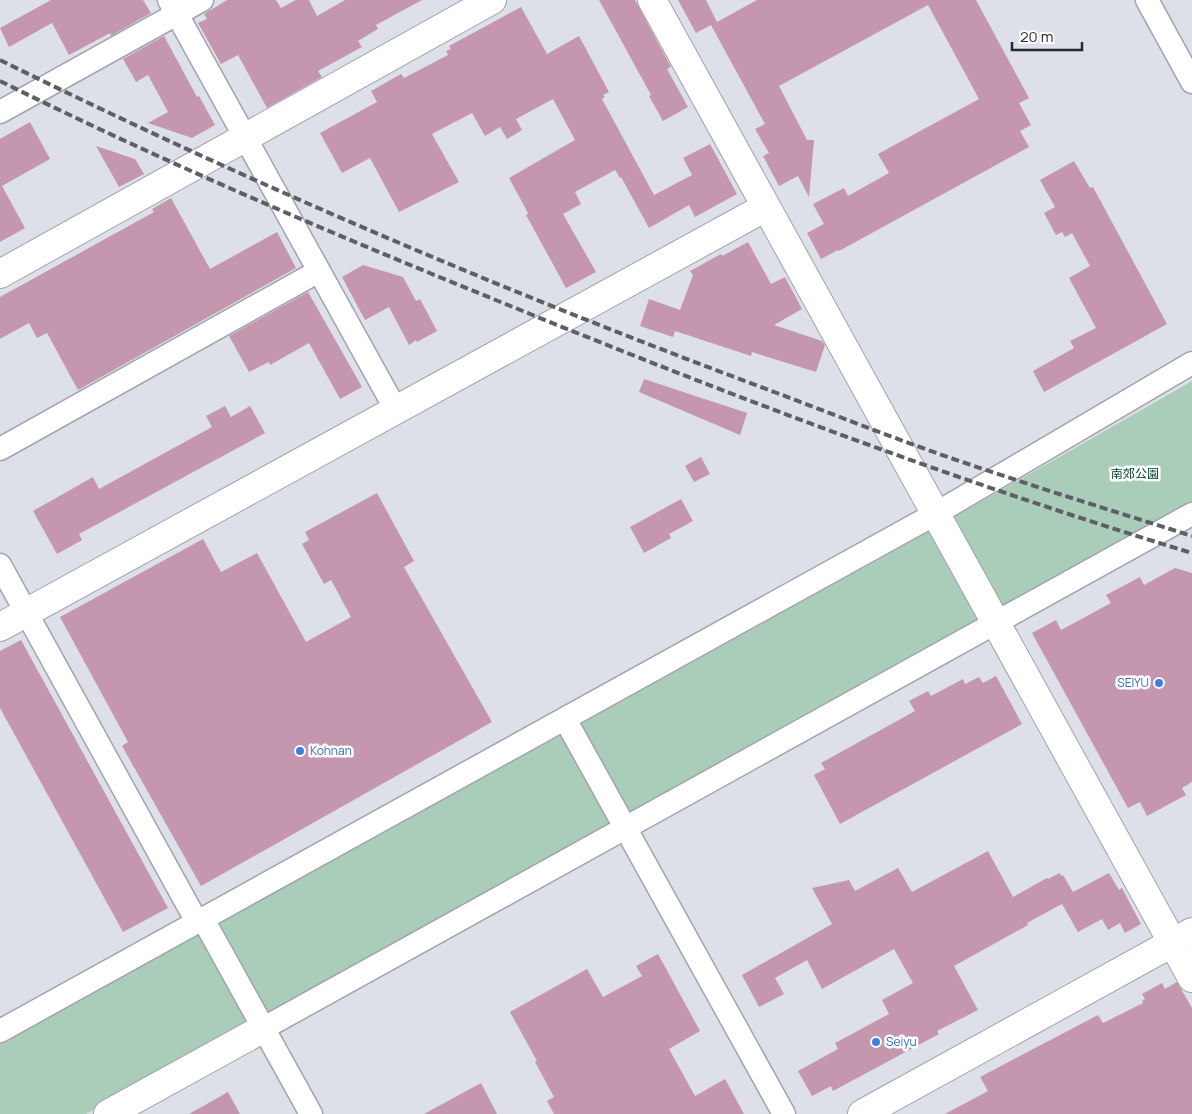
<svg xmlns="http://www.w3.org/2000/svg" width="1192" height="1114" viewBox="0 0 1192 1114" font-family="Manrope,'Noto Sans JP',sans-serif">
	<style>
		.green { fill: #a9cdb9 }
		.building { fill: #c497af }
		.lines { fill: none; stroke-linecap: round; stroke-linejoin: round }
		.street-casing { stroke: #a1a4ac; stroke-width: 25 }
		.secondary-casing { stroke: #a1a4ac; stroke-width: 30 }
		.street { stroke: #fff; stroke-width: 22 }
		.secondary { stroke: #fff; stroke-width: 28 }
		.rail { stroke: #5d5f65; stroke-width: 4; stroke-dasharray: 8 4; stroke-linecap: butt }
		.shop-dot { fill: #3f7fe0; stroke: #fff; stroke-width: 2 }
		.labels { text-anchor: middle; stroke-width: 5; stroke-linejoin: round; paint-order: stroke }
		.park-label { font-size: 12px; fill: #02432a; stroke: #fff }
		.shop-label { font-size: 12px; fill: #366cbe; stroke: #fff; text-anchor: start }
	</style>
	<rect width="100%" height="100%" fill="#dde0e9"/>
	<path class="green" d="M 1192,381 L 1192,503 L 86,1114 L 0,1114 L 0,1044 L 914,540 Z"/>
	<path class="building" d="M 51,0 L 143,0 L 151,13 L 111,36 L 110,33 L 69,55 L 52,23 L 9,47 L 0,28 Z
		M 227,0 L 276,0 L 281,8 L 296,0 L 309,0 L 317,16 L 345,0 L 422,0 L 376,25 L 378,29 L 358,41 L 362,47 L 318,71 L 322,77 L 267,108 L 238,55 L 221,64 L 198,23 L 207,19 L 204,14 Z
		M 599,0 L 635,0 L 671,67 L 667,69 L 688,107 L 663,121 L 649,96 L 651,95 Z
		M 678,0 L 706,0 L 717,22 L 757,0 L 976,0 L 1029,98 L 1019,103 L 1031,125 L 1020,131 L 1029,147 L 839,251 L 838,250 L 821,259 L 807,233 L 824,224 L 813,204 L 844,188 L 848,196 L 889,173 L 878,154 L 979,99 L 928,5 L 779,86 L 807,140 L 814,140 L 809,197 L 798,176 L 779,186 L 763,156 L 769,153 L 755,129 L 765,124 L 711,25 L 696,33 Z
		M 521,7 L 547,54 L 579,36 L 609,92 L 603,95 L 605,97 L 602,99 L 654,195 L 692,175 L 683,158 L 710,144 L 737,194 L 695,217 L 689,205 L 649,228 L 621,177 L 620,178 L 615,170 L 575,192 L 581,204 L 563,214 L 596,272 L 566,288 L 526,215 L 528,213 L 509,178 L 575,140 L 553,99 L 516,119 L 522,130 L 507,139 L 500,127 L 485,136 L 472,113 L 432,134 L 459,182 L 399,212 L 370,158 L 342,173 L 320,133 L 377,102 L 371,91 L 401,74 L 404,78 L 448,55 L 446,51 L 451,49 L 449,46 Z
		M 164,36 L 197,97 L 199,96 L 215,125 L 192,138 L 148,123 L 168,112 L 148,75 L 136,82 L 123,59 Z
		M 30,122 L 50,159 L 2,186 L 25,228 L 0,242 L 0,139 Z
		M 96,146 L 135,159 L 144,174 L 119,187 Z
		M 1074,161 L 1090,188 L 1093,187 L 1167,324 L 1044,392 L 1033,371 L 1074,348 L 1070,341 L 1096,328 L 1069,278 L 1090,266 L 1072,233 L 1065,237 L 1062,232 L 1056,235 L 1044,213 L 1055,207 L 1040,180 Z
		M 171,198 L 210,269 L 277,232 L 296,268 L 78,390 L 47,333 L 37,338 L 29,323 L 0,339 L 0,297 L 154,212 L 152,209 Z
		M 748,242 L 771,284 L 785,277 L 802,309 L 774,325 L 822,341 L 825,345 L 816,372 L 752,352 L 751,356 L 675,331 L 673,337 L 640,326 L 649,299 L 680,310 L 693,275 L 690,271 L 721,254 L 722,256 Z
		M 363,265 L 403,277 L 416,301 L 420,299 L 437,331 L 417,342 L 416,340 L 409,345 L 389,307 L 365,320 L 342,277 Z
		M 308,292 L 362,387 L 340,399 L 309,343 L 270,365 L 269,362 L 249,372 L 229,336 Z
		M 644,379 L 747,413 L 740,435 L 639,392 Z
		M 225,406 L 231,417 L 250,406 L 265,433 L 79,534 L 82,540 L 57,554 L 33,511 L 93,477 L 99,489 L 212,427 L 206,416 Z
		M 701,457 L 710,474 L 694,482 L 685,466 Z
		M 377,493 L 414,561 L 404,567 L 492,722 L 201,886 L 122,746 L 128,742 L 60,617 L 203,539 L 221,572 L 257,553 L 306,642 L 351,617 L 331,580 L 324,584 L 302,544 L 309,540 L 305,532 Z
		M 681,499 L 693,521 L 669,534 L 671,538 L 644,553 L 630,527 Z
		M 1175,568 L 1192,573 L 1192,782 L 1182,788 L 1186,795 L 1147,816 L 1140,802 L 1128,808 L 1032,633 L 1056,620 L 1061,630 L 1111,603 L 1106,595 L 1140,577 L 1144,585 Z
		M 21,640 L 168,908 L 123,932 L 0,708 L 0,651 Z
		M 996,676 L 1022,724 L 840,824 L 814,775 L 825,769 L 821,763 L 915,711 L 909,701 L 928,691 L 931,696 L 963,679 L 965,684 L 979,677 L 983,683 Z
		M 988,851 L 1013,897 L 1047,878 L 1048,879 L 1060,873 L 1061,876 L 1063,875 L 1073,892 L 1109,873 L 1119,890 L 1122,888 L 1141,924 L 1125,933 L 1120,923 L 1108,930 L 1102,919 L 1078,932 L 1062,904 L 1027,923 L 1028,925 L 954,966 L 978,1010 L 937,1031 L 939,1034 L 833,1091 L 831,1086 L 812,1096 L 798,1071 L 838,1049 L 835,1043 L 889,1014 L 882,1000 L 913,983 L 894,949 L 822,989 L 807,960 L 775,978 L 784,994 L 759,1007 L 742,975 L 832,924 L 812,888 L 849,880 L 855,891 L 898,868 L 912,892 Z
		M 658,954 L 700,1031 L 669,1049 L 695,1096 L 725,1079 L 744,1114 L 554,1114 L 547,1101 L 554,1097 L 535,1062 L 537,1061 L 510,1012 L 587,969 L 603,997 L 642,976 L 636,966 Z
		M 1177,982 L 1192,1008 L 1192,1114 L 945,1114 L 988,1091 L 980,1077 L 1098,1015 L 1103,1023 L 1143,1003 L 1142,1001 L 1145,999 L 1142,994 L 1162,983 L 1165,989 Z
		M 481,1083 L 497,1114 L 424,1114 Z
		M 228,1092 L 240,1114 L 189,1114 Z"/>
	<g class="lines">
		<g class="street-casing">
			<path id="street" d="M 169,0 L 396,410
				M 1147,0 L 1192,82
				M 0,112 L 202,0
				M 0,449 L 319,271
				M 0,565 L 197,922
				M 565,719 L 784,1114
				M 203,919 L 311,1114
				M 264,1028 L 1192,514
				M 0,1031 L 935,514 L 1192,363"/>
		</g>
		<g class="secondary-casing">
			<path id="secondary" d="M 652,0 L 1192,978
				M 0,274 L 492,0
				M 0,627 L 766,207
				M 108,1114 L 264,1028
				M 862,1114 L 1192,932"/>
		</g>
		<use href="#street" class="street"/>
		<use href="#secondary" class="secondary"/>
		<path class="rail" d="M 0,60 C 253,185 513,295 777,393 C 827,412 878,432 928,450 C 1015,481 1104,508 1192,536
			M 0,81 C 167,164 340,237 513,307 C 736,398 961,483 1192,553"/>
	</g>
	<g class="shop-dot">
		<circle cx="1159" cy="683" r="5"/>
		<circle cx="300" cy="751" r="5"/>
		<circle cx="876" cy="1042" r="5"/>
	</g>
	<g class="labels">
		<g class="park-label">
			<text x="1135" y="478">南郊公園</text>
		</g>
		<g class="shop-label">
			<text x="1149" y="687" text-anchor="end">SEIYU</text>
			<text x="310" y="755">Kohnan</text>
			<text x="886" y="1046">Seiyu</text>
		</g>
	</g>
	<path d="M1012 42v8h70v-8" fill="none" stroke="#27282c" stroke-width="2.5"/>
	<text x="1020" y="42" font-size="15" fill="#27282c" stroke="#ffffff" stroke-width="4" paint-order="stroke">20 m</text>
</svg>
